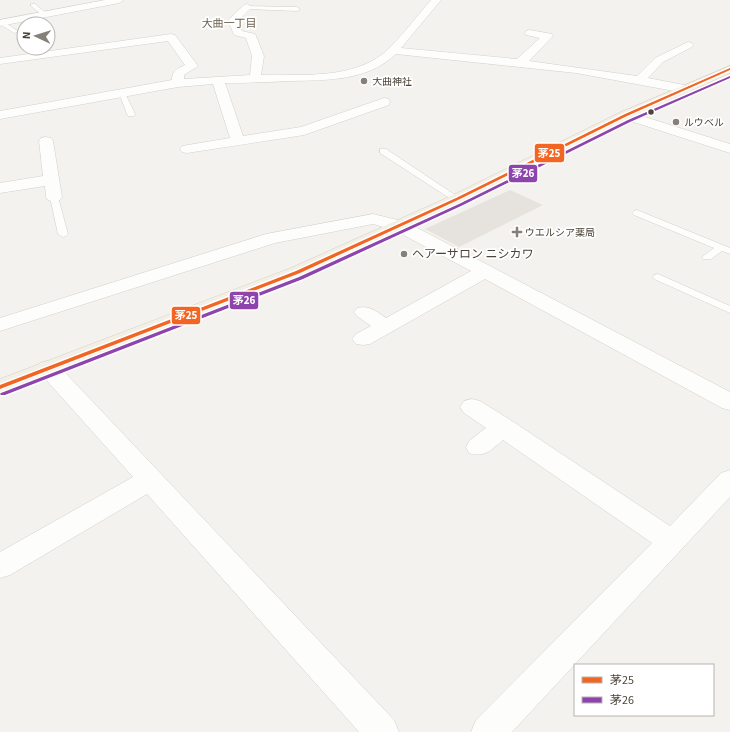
<svg xmlns="http://www.w3.org/2000/svg" width="730" height="732" viewBox="0 0 730 732" font-family="'Source Sans 3','Noto Sans JP',sans-serif">
	<style>
		.parking { fill: #e6e3df }
		.lines { fill: none; stroke-linecap: round; stroke-linejoin: round }
		.lane-casing { stroke: #d2d0cb; stroke-width: 1 }
		.street-casing { stroke: #d2d0cb; stroke-width: 1 }
		.primary-casing { stroke: #d6cebb; stroke-width: 1 }
		.lane { fill: #fdfdfc; fill-rule: evenodd }
		.street { fill: #fdfdfc; fill-rule: evenodd }
		.primary { fill: #f2efe6; fill-rule: evenodd }
		.bus-1-casing { stroke: #fff; stroke-width: 3 }
		.bus-2-casing { stroke: #fff; stroke-width: 3 }
		.bus-1 { fill: #f26522; fill-rule: evenodd }
		.bus-2 { fill: #8e44ad; fill-rule: evenodd }
		.poi-dot { fill: #868178; stroke: #fff; stroke-width: 1.5 }
		.bus-dot { fill: #4b4439; stroke: #fff; stroke-width: 1.5 }
		.labels { text-anchor: middle; stroke-width: 3.5; stroke-linejoin: round; paint-order: stroke }
		.far-poi-label { font-size: 10px; fill: #4b4439; stroke: #fff; text-anchor: start }
		.far-neighbourhood-label { font-size: 11px; fill: #6e6250; stroke: #fff }
		.poi-label { font-size: 12px; fill: #4b4439; stroke: #fff; text-anchor: start }
		.line-badge { stroke: #fff; stroke-width: 1.5 }
		.badge-label { font-size: 11px; text-anchor: middle; font-weight: bold; fill: #fff }
	</style>
	<rect width="100%" height="100%" fill="#f4f2ee"/>
	<path class="parking" d="M 510,190 L 543,205 L 459,247 L 425,229 Z"/>
	<g class="lines">
		<g class="lane-casing">
			<path id="lane" d="M 31,4 L 35,4 L 46,13 L 46,15 L 42,15 L 31,6 Z
				M 245,6 L 297,7 L 300,9 L 297,11 L 247,9 L 244,7 Z
				M 0,21 L 3,21 L 19,32 L 14,33 L 0,24 Z
				M 122,91 L 125,93 L 135,114 L 134,116 L 128,116 L 127,114 L 119,93 Z
				M 380,149 L 386,149 L 461,199 L 460,201 L 454,201 L 380,153 Z
				M 54,194 L 58,197 L 68,234 L 66,236 L 63,237 L 58,234 L 50,197 Z
				M 637,210 L 730,248 L 730,254 L 722,251 L 711,259 L 703,259 L 702,257 L 714,248 L 634,215 L 632,213 L 634,211 Z
				M 658,274 L 730,306 L 730,313 L 654,279 L 653,277 L 654,275 Z"/>
		</g>
		<g class="street-casing">
			<path id="street" d="M 105,0 L 124,0 L 119,3 L 0,26 L 0,20 Z
				M 431,0 L 441,0 L 401,48 L 517,59 L 540,38 L 526,35 L 525,33 L 526,31 L 530,30 L 552,34 L 553,36 L 529,61 L 637,76 L 655,58 L 688,42 L 692,43 L 693,45 L 692,47 L 663,62 L 648,78 L 689,86 L 691,89 L 689,92 L 685,93 L 576,73 L 396,54 C 367,81 329,80 292,81 C 270,82 248,83 225,83 L 243,136 L 301,127 L 384,98 L 389,99 L 390,102 L 389,105 L 304,135 L 187,153 L 182,152 L 180,149 L 182,146 L 230,138 L 213,84 L 178,87 L 0,119 L 0,111 L 172,80 C 172,70 177,69 185,65 L 168,41 L 0,64 L 0,58 L 171,34 L 175,35 L 198,66 L 184,75 L 184,79 L 250,75 L 252,56 L 246,38 L 234,35 L 228,20 L 244,5 L 247,4 L 252,7 L 238,21 L 242,31 L 255,34 L 256,36 L 264,56 L 261,75 C 302,74 350,80 384,53 C 401,38 416,17 431,0 Z
				M 626,111 L 730,144 L 730,153 L 621,118 L 619,115 L 621,112 Z
				M 46,137 L 51,138 L 53,141 L 62,197 L 60,200 L 54,202 L 48,200 L 46,197 L 45,186 L 0,193 L 0,183 L 43,176 L 39,141 L 41,138 Z
				M 373,214 L 406,222 L 730,392 L 730,410 L 722,408 L 485,279 L 370,344 L 363,345 L 356,344 L 352,339 L 356,334 L 371,326 L 357,316 L 354,312 L 357,308 C 369,305 376,311 386,318 L 471,271 L 394,230 L 373,224 L 275,243 L 0,331 L 0,318 L 266,234 Z
				M 48,361 L 56,363 L 394,720 L 399,732 L 359,732 L 147,494 L 10,575 L 0,578 L 0,552 L 133,477 L 40,373 L 37,368 L 40,363 Z
				M 472,399 L 480,401 L 512,421 L 670,526 L 721,473 L 730,470 L 730,497 L 512,732 L 471,732 L 476,720 L 652,543 L 503,440 C 491,450 485,458 469,453 L 466,447 L 469,441 L 486,428 L 464,413 L 460,407 L 464,401 Z"/>
		</g>
		<g class="primary-casing">
			<path id="primary" d="M 730,66 L 730,73 L 631,118 L 463,202 L 305,276 L 0,395 L 0,379 L 291,268 L 451,196 L 621,112 Z"/>
		</g>
		<use href="#lane" class="lane"/>
		<use href="#street" class="street"/>
		<use href="#primary" class="primary"/>
		<g class="bus-1-casing">
			<path id="bus-1" d="M 730,68 L 730,70 L 627,116 L 458,200 L 300,273 L 0,389 L 0,385 L 296,271 L 456,198 L 625,114 Z"/>
		</g>
		<g class="bus-2-casing">
			<path id="bus-2" d="M 730,76 L 730,78 L 630,122 L 461,206 L 303,279 L 5,395 L 1,395 L 0,394 L 1,393 L 299,277 L 459,204 L 628,120 Z"/>
		</g>
		<use href="#bus-1" class="bus-1"/>
		<use href="#bus-2" class="bus-2"/>
	</g>
	<g class="poi-dot">
		<circle cx="364" cy="81" r="4"/>
		<circle cx="676" cy="122" r="4"/>
		<path d="M515 226h4v4h4v4h-4v4h-4v-4h-4v-4h4z"/>
		<circle cx="404" cy="254" r="4"/>
	</g>
	<circle class="bus-dot" cx="651" cy="112" r="3.5"/>
	<g class="labels">
		<g class="far-poi-label">
			<text x="372" y="85">大曲神社</text>
			<text x="684" y="126">ルウベル</text>
			<text x="525" y="236">ウエルシア薬局</text>
		</g>
		<g class="far-neighbourhood-label">
			<text x="229" y="27">大曲一丁目</text>
		</g>
		<g class="poi-label">
			<text x="412" y="258">ヘアーサロン ニシカワ</text>
		</g>
	</g>
	<g class="line-badge">
		<rect x="534" y="143" width="31" height="20" rx="4" fill="#f26522"/>
		<rect x="508" y="164" width="30" height="19" rx="4" fill="#8e44ad"/>
		<rect x="229" y="291" width="30" height="19" rx="4" fill="#8e44ad"/>
		<rect x="171" y="306" width="30" height="19" rx="4" fill="#f26522"/>
	</g>
	<g class="badge-label">
		<text x="549" y="157">茅25</text>
		<text x="523" y="177">茅26</text>
		<text x="244" y="304">茅26</text>
		<text x="186" y="319">茅25</text>
	</g>
	<rect x="574" y="664" width="140" height="52" fill="#ffffff" stroke="#b7b4b0"/>
	<rect x="582" y="677" width="20" height="6" fill="#f26522" stroke="#b7b4b0"/>
	<text x="610" y="684" font-size="12" fill="#4b4439">茅25</text>
	<rect x="582" y="697" width="20" height="6" fill="#8e44ad" stroke="#b7b4b0"/>
	<text x="610" y="704" font-size="12" fill="#4b4439">茅26</text>
	<g transform="translate(36 36) rotate(274)"><circle r="19" fill="#ffffff" stroke="#b7b4b0"/>
	<path d="M0-3L7 15L0 10L-7 15Z" fill="#868178"/>
	<text y="-6" font-size="11" font-weight="bold" text-anchor="middle" fill="#4b4439">N</text>
	</g>
</svg>
